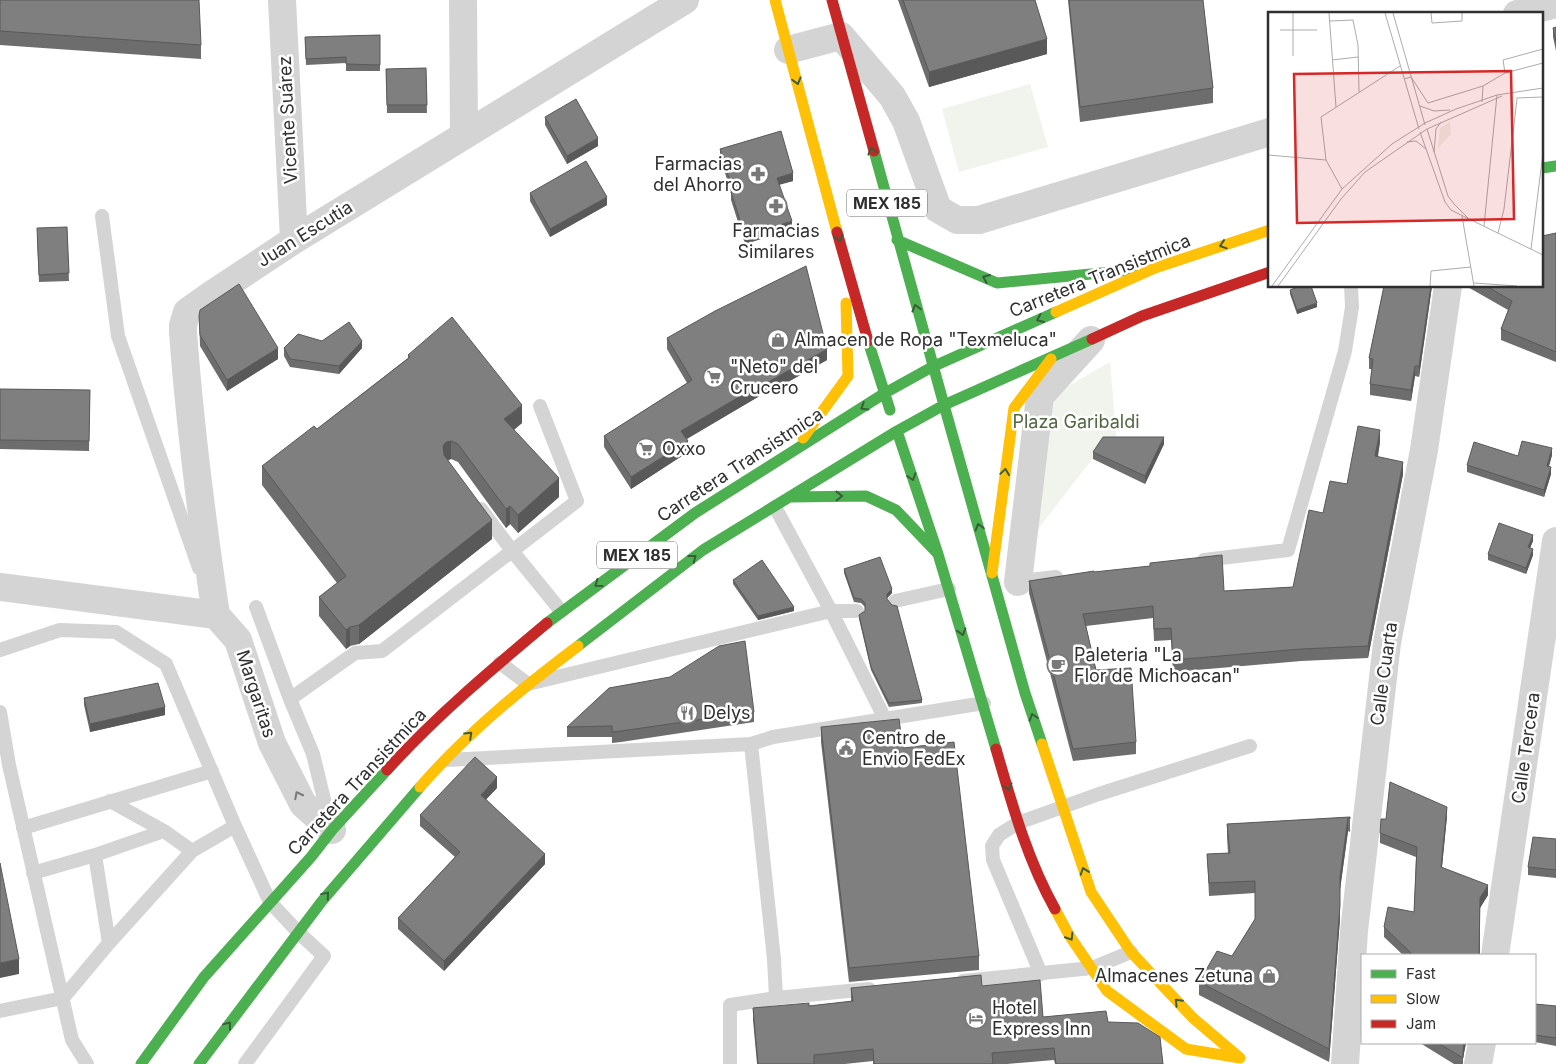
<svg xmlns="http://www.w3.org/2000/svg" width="1556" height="1064" viewBox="0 0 1556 1064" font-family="Inter,sans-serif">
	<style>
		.green { fill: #f0f4ed }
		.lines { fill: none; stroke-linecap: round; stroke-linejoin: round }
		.lane { stroke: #d4d4d4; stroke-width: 14 }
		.street { stroke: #d4d4d4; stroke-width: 28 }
		.fast { stroke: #4caf50; stroke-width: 11 }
		.slow { stroke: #ffc107; stroke-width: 11 }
		.jam { stroke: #c62828; stroke-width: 11 }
		.wall { fill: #6d6d6d }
		.shaded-wall { fill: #595959 }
		.building { fill: #7f7f7f; stroke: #595959 }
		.oneway { stroke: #395c3b }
		.oneway2 { stroke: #797979 }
		.labels { text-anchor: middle; stroke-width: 5; stroke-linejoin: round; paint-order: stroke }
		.shield { fill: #fff; stroke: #6d6d6d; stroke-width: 1 }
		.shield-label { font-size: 16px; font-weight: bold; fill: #2f2f2f }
		.street-label { font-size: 18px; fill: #2f2f2f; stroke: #fff }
		.poi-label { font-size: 18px; fill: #2f2f2f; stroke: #fff; text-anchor: start }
		.park-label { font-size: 18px; fill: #506740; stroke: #fff }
		.inset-road { fill: none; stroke: #acacac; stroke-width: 1 }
		.view { fill: #d62828; fill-opacity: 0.15; stroke: #d62828; stroke-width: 2.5 }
		.inset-edge { fill: none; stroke: #2f2f2f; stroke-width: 2.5 }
	</style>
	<rect width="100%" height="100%" fill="#fff"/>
	<path class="green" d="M 1030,84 L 1048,147 L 959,172 L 942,109 Z
		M 1110,362 L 1117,444 L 1103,445 L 1025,546 L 1044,400 Z"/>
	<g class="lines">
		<path class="lane" d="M 102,216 L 118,336 L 199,568
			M 775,507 L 831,611 L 885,719
			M 481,509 L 513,552 L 561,611
			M 1204,560 L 1288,550 L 1345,351 L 1352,307 L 1351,286
			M 1013,582 L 1056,577
			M 895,601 L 949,589
			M 256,607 L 290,699 L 313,754 L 330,824
			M 0,650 L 60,630 L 116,632 L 166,664 L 235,826 L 270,902 L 298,932 L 324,956 L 245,1064
			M 500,663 L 528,684 L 831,611 L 857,611
			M 290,699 L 355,653 L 382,651 L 577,501 L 540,406
			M 0,712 L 9,765 L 72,1040 L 87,1064
			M 447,760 L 751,744
			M 110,801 L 164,831
			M 23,828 L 212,771
			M 95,855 L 164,831 L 192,851
			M 33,873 L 95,855 L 109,943
			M 1041,974 L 993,860 L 992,846 L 999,835 L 1018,823 L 1099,794 L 1250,746
			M 963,981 L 1092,968 L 1131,952
			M 869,989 L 776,998 L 774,959 L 751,744 L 773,737 L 984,703
			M 0,1011 L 63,998 L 109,943 L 192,851 L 235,826
			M 730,1064 L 730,1005 L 776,998"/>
		<path class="street" d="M 282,0 L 294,240
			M 463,0 L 464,135
			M 1517,14 L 1556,4
			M 788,50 L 841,36 L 892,96 L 906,121 L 938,209 L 957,220 L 979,220 L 1270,132
			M 1018,582 L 1040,396 L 1091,340
			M 0,587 L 216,615 L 238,640 L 272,743 L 303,804 L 332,830
			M 216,615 C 202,521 190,427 183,332 L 183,325 L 187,312 L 211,295 L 294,240 L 685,0
			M 1495,955 L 1556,541
			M 1345,1064 L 1354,931 L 1387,643 L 1424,450 L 1448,286
			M 1478,1064 L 1482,1043"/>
		<path class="fast" d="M 874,151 L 944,405
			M 1542,168 L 1556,166
			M 897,240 L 997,283 L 1132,270
			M 868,341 L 890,410
			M 944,405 L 1025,693 L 1042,744
			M 897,431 L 938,554 L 996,749
			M 790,497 L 866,496 L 896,510 L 938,554
			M 547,623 L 695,513 L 885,393 L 932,367 L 1056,312
			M 578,646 L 703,550 L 897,431 L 944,405 L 1092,339
			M 141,1064 L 204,977 L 311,857 L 332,830 L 387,770
			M 199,1064 L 322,901 L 420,787"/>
		<path class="slow" d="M 775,0 L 837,232
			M 1056,312 L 1155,268 L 1270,230
			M 803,438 L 848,376 L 846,303
			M 992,573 L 1014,408 L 1051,359
			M 1042,744 L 1091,892 L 1131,952 L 1193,1018 L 1240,1058
			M 420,787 C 467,733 521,689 578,646
			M 1055,909 L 1069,935 L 1107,991 L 1186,1049 L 1240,1058"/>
		<path class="jam" d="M 832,0 L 874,151
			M 837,232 L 868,341
			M 1092,339 L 1142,316 L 1270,272
			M 996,749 C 1012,804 1027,859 1055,909
			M 387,770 C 436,716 492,669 547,623"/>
	</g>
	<path class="wall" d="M 0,0 L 201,45 L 201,59 L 0,45 Z
		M 898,0 L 1035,0 L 1047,54 L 929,87 Z
		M 1068,0 L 1203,0 L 1213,88 L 1213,103 L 1080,122 Z
		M 1556,27 L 1556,51 L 1553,37 L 1553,28 Z
		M 380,35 L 380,71 L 346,71 L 346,63 L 306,65 L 305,37 Z
		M 426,68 L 427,113 L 387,113 L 386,69 Z
		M 545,117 L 598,146 L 567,164 L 545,125 Z
		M 720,149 L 793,181 L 779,185 L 792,229 L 745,244 L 731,200 L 731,193 L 720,156 Z
		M 530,193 L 607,205 L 550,237 L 530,201 Z
		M 67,227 L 69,281 L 39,282 L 37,236 Z
		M 1556,233 L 1556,362 L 1501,340 L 1501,329 L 1508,310 L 1466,286 L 1542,286 Z
		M 1384,286 L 1432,286 L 1419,377 L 1415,376 L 1411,401 L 1370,395 L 1370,384 L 1372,369 L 1369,369 L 1369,358 Z
		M 1290,290 L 1317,307 L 1297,314 L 1290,294 Z
		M 199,316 L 278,359 L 227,391 L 200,346 Z
		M 667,338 L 827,360 L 763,396 L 763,394 L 687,439 L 688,452 L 631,489 L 604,447 L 604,436 L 687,383 L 667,349 Z
		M 322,341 L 362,348 L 339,374 L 290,367 L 284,356 L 284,348 Z
		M 408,355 L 522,423 L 514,430 L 559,497 L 518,533 L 510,524 L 506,528 L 458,462 L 451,459 L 448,460 L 492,539 L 359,644 L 350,646 L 346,649 L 319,616 L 319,597 L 337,583 L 262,485 L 262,466 L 317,429 L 408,358 Z
		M 0,389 L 90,390 L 89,451 L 0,449 Z
		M 1380,442 L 1378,457 L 1403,474 L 1368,658 L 1301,661 L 1173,672 L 1171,640 L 1154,641 L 1153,618 L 1086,626 L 1096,670 L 1136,742 L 1136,754 L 1073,761 L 1029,593 L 1029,581 L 1094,572 L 1224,591 L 1293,587 L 1323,513 Z
		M 1164,444 L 1145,484 L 1093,459 L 1093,452 Z
		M 1552,455 L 1549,466 L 1551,474 L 1544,497 L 1467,472 L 1467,465 L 1518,456 Z
		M 1533,541 L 1530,548 L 1533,555 L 1526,574 L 1488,560 L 1488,554 Z
		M 844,569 L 892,593 L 887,598 L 887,600 L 922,700 L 922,703 L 889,707 L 871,670 L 859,619 L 859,615 L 865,611 L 865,607 L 861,603 L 854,602 L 844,573 Z
		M 733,580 L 794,611 L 758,620 L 733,584 Z
		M 84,698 L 165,715 L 90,732 L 84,705 Z
		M 754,712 L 754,722 L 621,742 L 612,743 L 612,737 L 567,737 L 567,727 Z
		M 821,727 L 903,748 L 979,956 L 979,970 L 849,982 L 821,742 Z
		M 497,788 L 486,799 L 545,864 L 444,971 L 398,929 L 398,918 L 455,857 L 420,826 L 420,815 Z
		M 1447,816 L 1442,867 L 1488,895 L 1480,908 L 1480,955 L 1403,955 L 1384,937 L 1384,927 L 1414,912 L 1416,857 L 1380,843 L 1380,833 Z
		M 1350,817 L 1350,832 L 1348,831 L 1340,889 L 1340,918 L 1329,1062 L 1199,995 L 1199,982 L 1232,956 L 1255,919 L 1255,893 L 1209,896 L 1207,854 L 1228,853 L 1227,837 L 1227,824 Z
		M 1556,839 L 1556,878 L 1528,875 L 1528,867 Z
		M 982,986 L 1043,1017 L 1108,1022 L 1163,1064 L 1055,1064 L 1054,1060 L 1007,1064 L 873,1064 L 873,1061 L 845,1064 L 757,1064 L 753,1020 L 753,1008 L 809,1006 L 851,1001 L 851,988 Z
		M 1535,1004 L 1556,1006 L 1556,1046 L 1535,1042 Z
		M 1420,1043 L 1466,1043 L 1463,1058 L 1463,1064 L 1454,1064 Z"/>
	<path class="shaded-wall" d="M 1047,39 L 1047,54 L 929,87 L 929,72 Z
		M 598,138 L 598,146 L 567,164 L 567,156 Z
		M 793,173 L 793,181 L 777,185 L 777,178 Z
		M 607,197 L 607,205 L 550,237 L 550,229 Z
		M 792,221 L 792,229 L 745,244 L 745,236 Z
		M 1431,286 L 1432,286 L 1419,377 L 1419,366 Z
		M 1317,303 L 1317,307 L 1297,314 L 1297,310 Z
		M 362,341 L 362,348 L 339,374 L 339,366 Z
		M 278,348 L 278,359 L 227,391 L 227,380 Z
		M 827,349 L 827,360 L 763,396 L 763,385 Z
		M 1415,366 L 1415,376 L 1411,401 L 1411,390 Z
		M 763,383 L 763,394 L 681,442 L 681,431 Z
		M 522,405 L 522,423 L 504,437 L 504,419 Z
		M 1380,430 L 1380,442 L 1375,468 L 1375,456 Z
		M 1164,437 L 1164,444 L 1145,484 L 1145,476 Z
		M 451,441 L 451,459 L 446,461 L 443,465 L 443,446 L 446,442 Z
		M 688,441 L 688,452 L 631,489 L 631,477 Z
		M 1552,448 L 1552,455 L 1547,473 L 1547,466 Z
		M 1403,462 L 1403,474 L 1368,658 L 1368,646 Z
		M 1551,467 L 1551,474 L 1544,497 L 1544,490 Z
		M 559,478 L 559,497 L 518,533 L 518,515 Z
		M 510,506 L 510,524 L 506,528 L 506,509 Z
		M 492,520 L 492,539 L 359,644 L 359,625 Z
		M 1533,535 L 1533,541 L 1528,553 L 1528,547 Z
		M 1533,549 L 1533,555 L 1526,574 L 1526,568 Z
		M 892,589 L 892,593 L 887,598 L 887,594 Z
		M 794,607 L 794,611 L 758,620 L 758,616 Z
		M 350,627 L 350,646 L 346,649 L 346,630 Z
		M 165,707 L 165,715 L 90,732 L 90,724 Z
		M 497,777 L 497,788 L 481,805 L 481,795 Z
		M 1447,807 L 1447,816 L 1441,876 L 1441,867 Z
		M 1348,818 L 1348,831 L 1340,890 L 1340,877 Z
		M 545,854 L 545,864 L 444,971 L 444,961 Z
		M 1488,885 L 1488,895 L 1480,908 L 1480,898 Z
		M 1340,905 L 1340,918 L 1329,1062 L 1329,1049 Z
		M 19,959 L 19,974 L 0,978 L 0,963 Z
		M 1464,1043 L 1466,1043 L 1463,1058 L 1463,1050 Z"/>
	<path class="building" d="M 0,0 L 199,0 L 201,45 L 0,31 Z
		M 903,0 L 1035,0 L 1047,39 L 929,72 Z
		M 1069,0 L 1203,0 L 1213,88 L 1080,107 Z
		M 1556,27 L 1556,42 L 1553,28 Z
		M 380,35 L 380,65 L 346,64 L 346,57 L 306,59 L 305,37 Z
		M 426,68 L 427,105 L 387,105 L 386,69 Z
		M 576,99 L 598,138 L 567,156 L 545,117 Z
		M 781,131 L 793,173 L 777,178 L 792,221 L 745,236 L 731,192 L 733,191 L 720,149 Z
		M 586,161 L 607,197 L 550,229 L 530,193 Z
		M 67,227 L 69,273 L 39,275 L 37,228 Z
		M 1556,233 L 1556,352 L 1501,329 L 1512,301 L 1486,286 L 1542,286 L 1542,236 Z
		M 806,266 L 827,349 L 763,385 L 763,383 L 681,431 L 688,441 L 631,477 L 604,436 L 692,380 L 667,338 L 715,311 Z
		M 239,284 L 278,348 L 227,380 L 200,335 L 199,316 L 200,310 Z
		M 1300,286 L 1311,286 L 1317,303 L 1297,310 L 1290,290 Z
		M 1384,286 L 1431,286 L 1419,366 L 1415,366 L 1411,390 L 1370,384 L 1373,359 L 1369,358 Z
		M 452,317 L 522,405 L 504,419 L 559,478 L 518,515 L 510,506 L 506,509 L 458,444 L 451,441 L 446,442 L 443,446 L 444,455 L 492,520 L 359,625 L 350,627 L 346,630 L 319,597 L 346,576 L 262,466 L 314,426 L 317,429 L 410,357 L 408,355 Z
		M 349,322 L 362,341 L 339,366 L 290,359 L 284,348 L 298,334 L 322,341 Z
		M 0,389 L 90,390 L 89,441 L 0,440 Z
		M 1358,426 L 1380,430 L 1375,456 L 1403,462 L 1368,646 L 1301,649 L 1173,660 L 1171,628 L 1154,629 L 1153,606 L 1083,614 L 1096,670 L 1131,668 L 1136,742 L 1073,749 L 1029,581 L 1094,571 L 1094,572 L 1150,566 L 1150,563 L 1222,555 L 1224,591 L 1293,587 L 1309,510 L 1323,513 L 1330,481 L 1347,484 Z
		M 1103,437 L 1164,437 L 1145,476 L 1093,452 Z
		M 1522,441 L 1552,448 L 1547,466 L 1551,467 L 1544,490 L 1467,465 L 1474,442 L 1518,456 Z
		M 1499,523 L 1533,535 L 1528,547 L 1533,549 L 1526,568 L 1488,554 Z
		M 880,557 L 892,589 L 887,594 L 887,599 L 892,605 L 897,606 L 922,700 L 889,703 L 871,667 L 859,615 L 865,611 L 865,603 L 861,599 L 854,598 L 844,569 Z
		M 762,560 L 794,607 L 758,616 L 733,580 Z
		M 745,641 L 754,712 L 621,731 L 612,732 L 612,726 L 567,727 L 609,688 L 670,677 L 719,646 Z
		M 158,683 L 165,707 L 90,724 L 84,698 Z
		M 899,719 L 903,748 L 954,742 L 979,956 L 849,968 L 821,727 Z
		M 475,757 L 497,777 L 481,795 L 545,854 L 444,961 L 398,918 L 460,852 L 420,815 Z
		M 1390,782 L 1447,807 L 1441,867 L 1488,885 L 1480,898 L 1479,955 L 1413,955 L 1384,927 L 1388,907 L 1414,912 L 1417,847 L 1380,833 L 1381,819 L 1386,819 Z
		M 1350,817 L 1350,819 L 1348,818 L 1340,877 L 1340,905 L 1329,1049 L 1199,982 L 1217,951 L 1232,956 L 1255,919 L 1255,881 L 1209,883 L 1207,854 L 1230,853 L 1227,824 Z
		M 1533,837 L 1556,839 L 1556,870 L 1528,867 Z
		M 0,863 L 19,959 L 0,963 Z
		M 981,975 L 982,986 L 1040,980 L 1043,1017 L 1106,1011 L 1108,1022 L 1138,1023 L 1160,1037 L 1163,1064 L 1056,1064 L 1054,1048 L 992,1053 L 993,1064 L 874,1064 L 873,1049 L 814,1055 L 814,1064 L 758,1064 L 753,1008 L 809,1003 L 809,1006 L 853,1001 L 851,988 Z
		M 1535,1004 L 1556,1006 L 1556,1038 L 1535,1035 Z
		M 1438,1043 L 1464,1043 L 1463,1050 L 1463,1058 Z"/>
	<defs><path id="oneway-chevron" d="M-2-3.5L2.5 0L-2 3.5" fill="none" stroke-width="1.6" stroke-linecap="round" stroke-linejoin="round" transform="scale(1.25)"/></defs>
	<g class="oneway">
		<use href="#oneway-chevron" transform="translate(797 81) rotate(75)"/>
		<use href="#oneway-chevron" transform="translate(872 151) rotate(-105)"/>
		<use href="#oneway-chevron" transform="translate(839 238) rotate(75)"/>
		<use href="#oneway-chevron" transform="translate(1223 245) rotate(162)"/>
		<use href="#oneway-chevron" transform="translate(986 278) rotate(-157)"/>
		<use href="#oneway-chevron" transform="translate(916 308) rotate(-105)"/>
		<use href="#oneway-chevron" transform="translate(1040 319) rotate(156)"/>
		<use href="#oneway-chevron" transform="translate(864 407) rotate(148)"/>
		<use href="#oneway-chevron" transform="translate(1005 472) rotate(-82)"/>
		<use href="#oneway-chevron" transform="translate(912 477) rotate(72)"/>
		<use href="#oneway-chevron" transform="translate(839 496) rotate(-1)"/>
		<use href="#oneway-chevron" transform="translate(979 527) rotate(-106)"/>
		<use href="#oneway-chevron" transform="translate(693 558) rotate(-37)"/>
		<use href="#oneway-chevron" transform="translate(598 584) rotate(144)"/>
		<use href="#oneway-chevron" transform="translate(962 632) rotate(73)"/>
		<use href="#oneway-chevron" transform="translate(1033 717) rotate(-108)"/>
		<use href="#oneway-chevron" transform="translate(469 735) rotate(-43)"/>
		<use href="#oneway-chevron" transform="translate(1008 787) rotate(74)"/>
		<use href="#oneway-chevron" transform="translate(1084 871) rotate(-109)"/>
		<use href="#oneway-chevron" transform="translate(326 895) rotate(-50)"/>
		<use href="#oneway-chevron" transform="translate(1070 937) rotate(58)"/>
		<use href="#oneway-chevron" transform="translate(1178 1002) rotate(-134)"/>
		<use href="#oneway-chevron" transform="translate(228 1025) rotate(-53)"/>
	</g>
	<use class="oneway2" href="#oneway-chevron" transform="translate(298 795) rotate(-117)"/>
	<defs>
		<g id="pharmacy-ring" transform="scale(1.125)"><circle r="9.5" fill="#fff" stroke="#787878" stroke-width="1.5"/><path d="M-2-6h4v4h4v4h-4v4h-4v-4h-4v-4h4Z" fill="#787878"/></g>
		<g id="shop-ring" transform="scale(1.125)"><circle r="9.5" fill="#fff" stroke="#787878" stroke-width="1.5"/><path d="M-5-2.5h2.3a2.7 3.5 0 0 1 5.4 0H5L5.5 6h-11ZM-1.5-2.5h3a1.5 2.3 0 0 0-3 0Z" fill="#787878"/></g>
		<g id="supermarket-ring" transform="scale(1.125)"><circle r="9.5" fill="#fff" stroke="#787878" stroke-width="1.5"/><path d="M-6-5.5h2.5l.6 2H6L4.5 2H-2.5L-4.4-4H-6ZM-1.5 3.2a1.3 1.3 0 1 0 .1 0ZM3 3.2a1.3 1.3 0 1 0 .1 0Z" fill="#787878"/></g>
		<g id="cafe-ring" transform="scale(1.125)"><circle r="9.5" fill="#fff" stroke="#787878" stroke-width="1.5"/><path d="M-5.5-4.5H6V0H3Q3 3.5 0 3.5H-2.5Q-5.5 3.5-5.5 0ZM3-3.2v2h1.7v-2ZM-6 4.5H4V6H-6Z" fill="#787878"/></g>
		<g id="restaurant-ring" transform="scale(1.125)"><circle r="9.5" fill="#fff" stroke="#787878" stroke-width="1.5"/><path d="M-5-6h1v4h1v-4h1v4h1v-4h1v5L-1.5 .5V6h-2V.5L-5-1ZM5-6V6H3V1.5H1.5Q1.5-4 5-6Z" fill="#787878"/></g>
		<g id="civic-ring" transform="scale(1.125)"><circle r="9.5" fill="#fff" stroke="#787878" stroke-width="1.5"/><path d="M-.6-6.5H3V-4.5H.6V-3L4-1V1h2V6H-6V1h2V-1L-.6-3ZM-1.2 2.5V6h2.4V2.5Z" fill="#787878"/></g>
		<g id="hotel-ring" transform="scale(1.125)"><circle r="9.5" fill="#fff" stroke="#787878" stroke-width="1.5"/><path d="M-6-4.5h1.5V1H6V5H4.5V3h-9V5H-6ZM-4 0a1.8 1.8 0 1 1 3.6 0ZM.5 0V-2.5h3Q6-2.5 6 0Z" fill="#787878"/></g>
	</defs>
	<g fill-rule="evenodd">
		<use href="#pharmacy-ring" x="758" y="174"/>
		<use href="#pharmacy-ring" x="776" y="206"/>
		<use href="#shop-ring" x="778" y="340"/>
		<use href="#supermarket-ring" x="714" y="377"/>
		<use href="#supermarket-ring" x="646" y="449"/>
		<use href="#cafe-ring" x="1058" y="665"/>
		<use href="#restaurant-ring" x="687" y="713"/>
		<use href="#civic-ring" x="846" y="748"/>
		<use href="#shop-ring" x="1269" y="976"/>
		<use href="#hotel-ring" x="976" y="1018"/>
	</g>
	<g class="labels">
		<g class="shield">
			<rect x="847" y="189.5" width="80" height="27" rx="4"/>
			<rect x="597" y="541.5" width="80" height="27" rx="4"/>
		</g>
		<g class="shield-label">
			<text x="887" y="209">MEX 185</text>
			<text x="637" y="561">MEX 185</text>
		</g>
		<g class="street-label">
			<text transform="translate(288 120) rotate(-93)" y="6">Vicente Suárez</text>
			<text transform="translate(305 234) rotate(-32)" y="6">Juan Escutia</text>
			<text transform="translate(1100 276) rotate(-22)" y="6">Carretera Transistmica</text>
			<text transform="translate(740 465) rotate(-33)" y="6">Carretera Transistmica</text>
			<text transform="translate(1384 674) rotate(-82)" y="6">Calle Cuarta</text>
			<text transform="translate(256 694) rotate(72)" y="6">Margaritas</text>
			<text transform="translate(1526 748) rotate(-82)" y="6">Calle Tercera</text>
			<text transform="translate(357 782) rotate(-47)" y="6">Carretera Transistmica</text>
		</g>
		<g class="poi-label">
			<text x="742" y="170" text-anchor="end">Farmacias<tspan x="742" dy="21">del Ahorro</tspan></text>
			<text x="776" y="237" text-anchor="middle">Farmacias<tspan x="776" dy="21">Similares</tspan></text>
			<text x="794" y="346">Almacen de Ropa "Texmeluca"</text>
			<text x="730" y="373">"Neto" del<tspan x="730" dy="21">Crucero</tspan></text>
			<text x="662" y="455">Oxxo</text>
			<text x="1074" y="661">Paleteria "La<tspan x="1074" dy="21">Flor de Michoacan"</tspan></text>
			<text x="703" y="719">Delys</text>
			<text x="862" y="744">Centro de<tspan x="862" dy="21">Envio FedEx</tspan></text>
			<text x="1253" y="982" text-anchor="end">Almacenes Zetuna</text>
			<text x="992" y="1014">Hotel<tspan x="992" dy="21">Express Inn</tspan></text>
		</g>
		<g class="park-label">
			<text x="1076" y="428">Plaza Garibaldi</text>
		</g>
	</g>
	<g transform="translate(1268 12)">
		<rect width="275" height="275" fill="#fff"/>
		<path d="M 182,110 L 183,122 L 170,136 L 172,116 Z" fill="#f0f4ed"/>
		<path class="inset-road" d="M 25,1 L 25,44M 61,1 L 68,95M 117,1 L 151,117M 125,1 L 157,113M 163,1 L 164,11 L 194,9 L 194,1M 62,9 L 85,8 L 90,33 L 91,80M 12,18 L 49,18M 64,48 L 90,45M 237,61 L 235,48 L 275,37M 136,67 L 143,65 L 160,91 L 215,74M 248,86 L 275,85M 214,90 L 215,74 L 237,61 L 275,51M 152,94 L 166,99 L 182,98M 159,117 L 180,184 L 186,192 L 201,207 L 275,243M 152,120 L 177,190 L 183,198 L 201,207M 139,130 L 148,129 L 158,137M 166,140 L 168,117 L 173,110M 0,143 L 58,148 L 74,177M 58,148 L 53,105 L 132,54M 194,204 L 206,274M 216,214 L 229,83M 230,221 L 236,197 L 249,87M 263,237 L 275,141M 206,271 L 249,274M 4,274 L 74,177 L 124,132 L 157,111 L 188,97 L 229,83 L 275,76M 10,274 L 73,187 L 97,160 L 159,117 L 234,84M 162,274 L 163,259 L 203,255"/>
		<path class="view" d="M 243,59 L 246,207 L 29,211 L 26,62 Z"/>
		<rect width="275" height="275" class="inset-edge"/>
	</g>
	<rect x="1361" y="954" width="175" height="90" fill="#ffffff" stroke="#acacac"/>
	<rect x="1371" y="970" width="25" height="8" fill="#4caf50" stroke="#acacac"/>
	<text x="1406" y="979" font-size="15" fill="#2f2f2f">Fast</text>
	<rect x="1371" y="995" width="25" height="8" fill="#ffc107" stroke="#acacac"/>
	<text x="1406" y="1004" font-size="15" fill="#2f2f2f">Slow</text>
	<rect x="1371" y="1020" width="25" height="8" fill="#c62828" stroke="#acacac"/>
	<text x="1406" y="1029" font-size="15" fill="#2f2f2f">Jam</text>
</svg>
